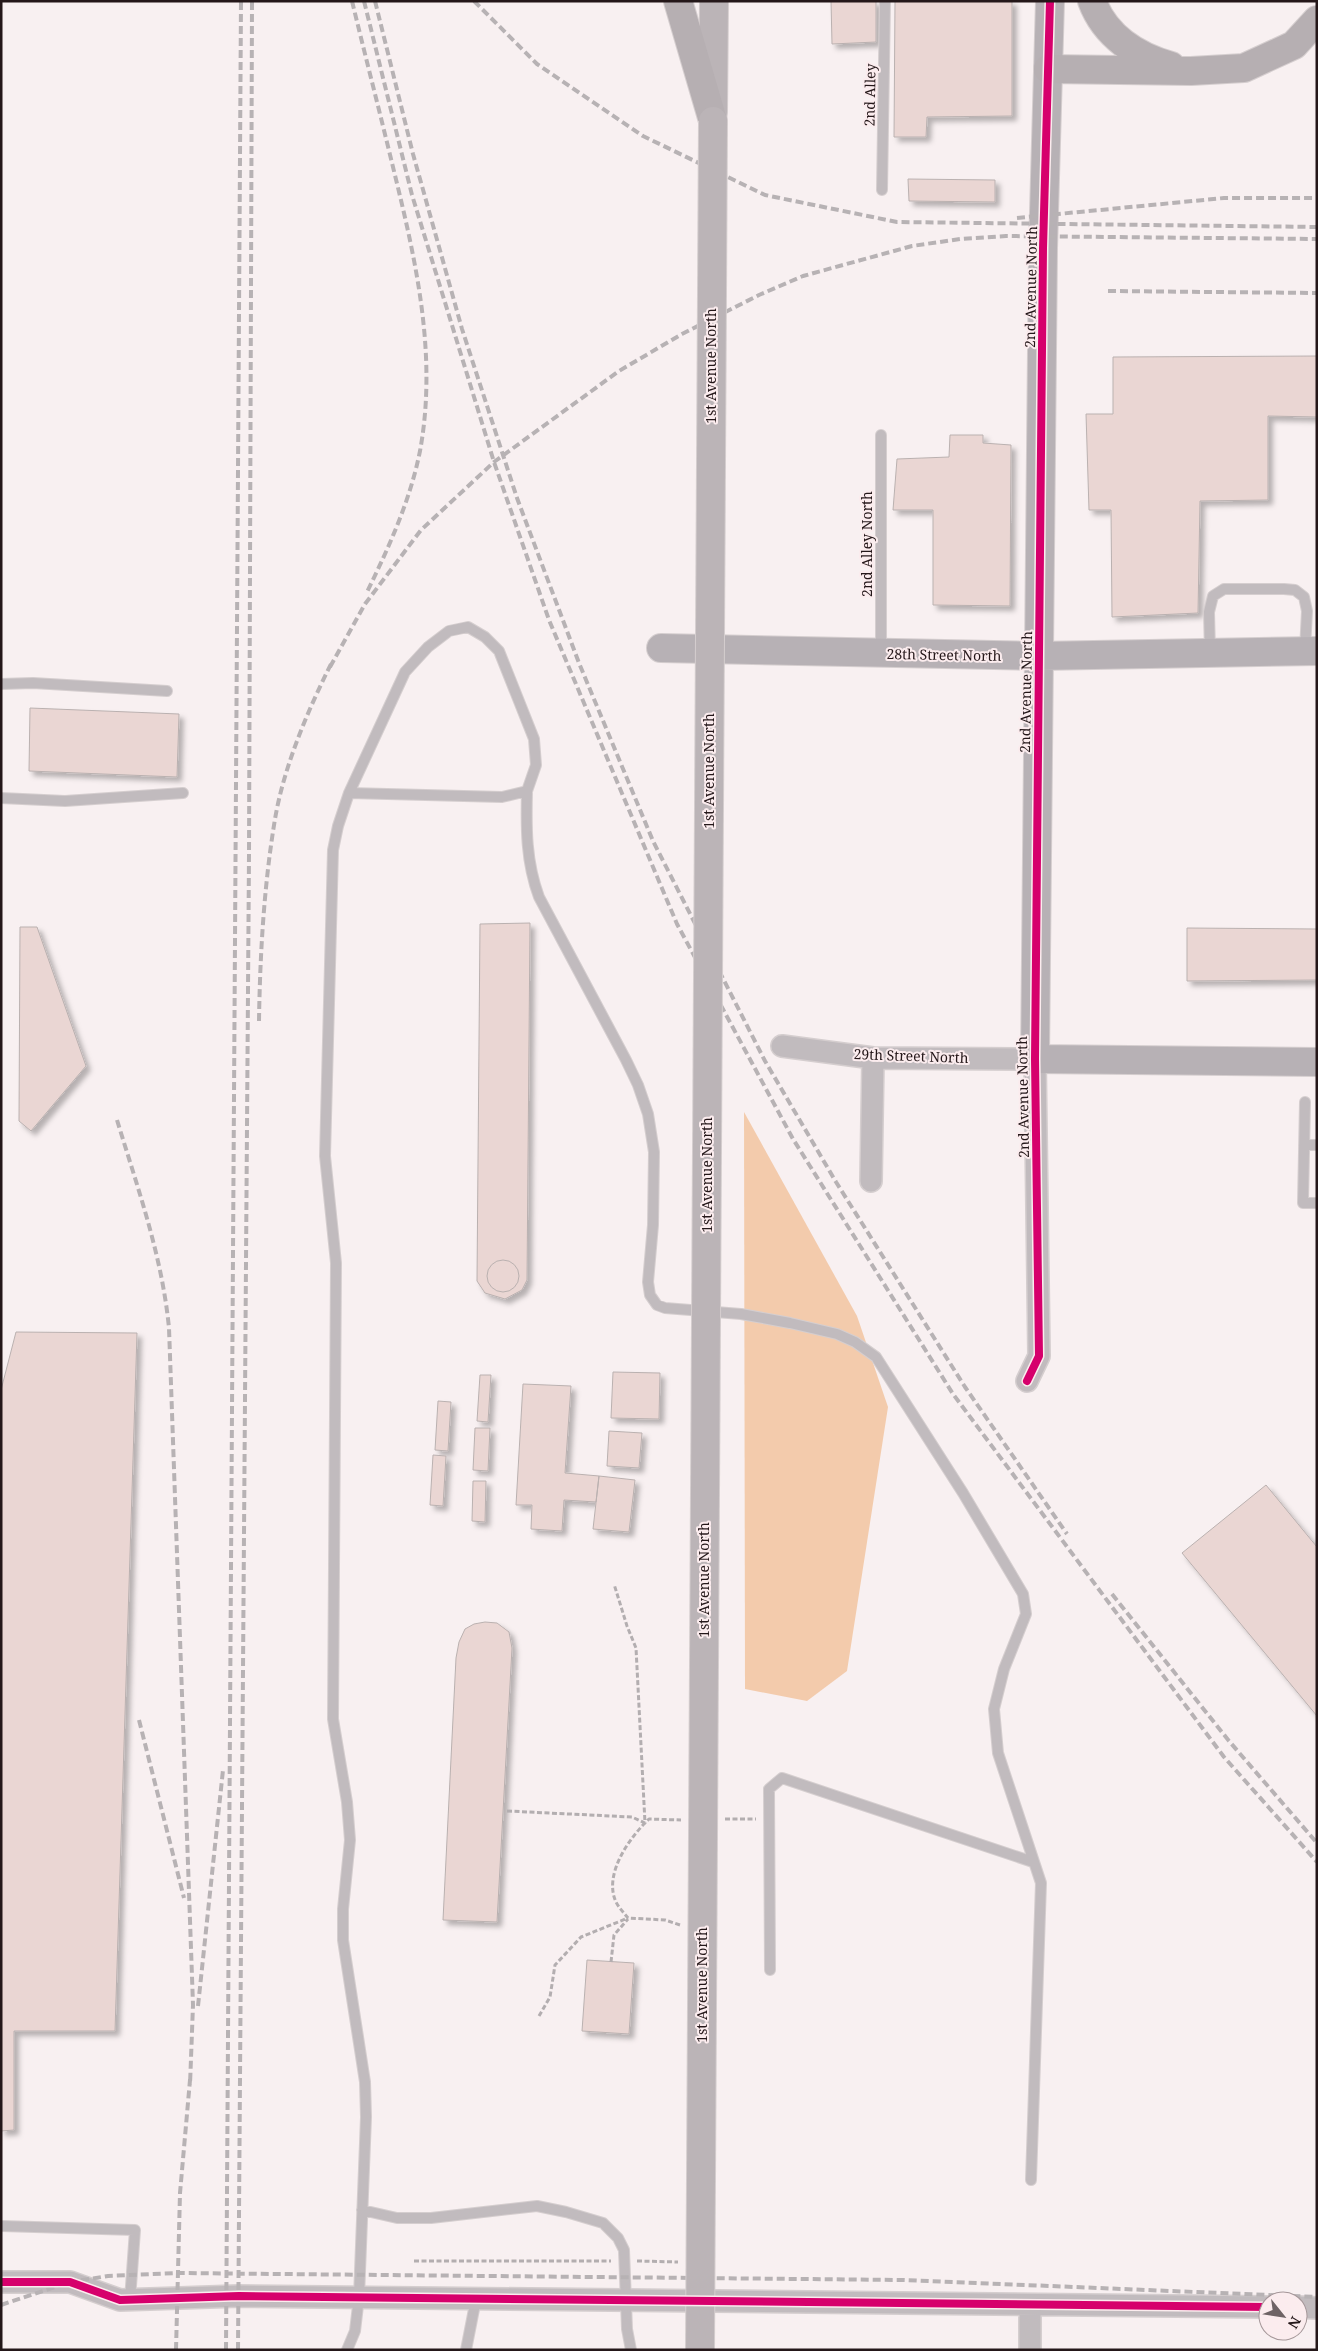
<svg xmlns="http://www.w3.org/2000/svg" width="1318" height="2351" viewBox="0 0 1318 2351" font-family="'Noto Serif',serif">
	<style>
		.green { fill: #f3cbac }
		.building { fill: #ead6d3; stroke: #bab1b0; filter: url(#shadow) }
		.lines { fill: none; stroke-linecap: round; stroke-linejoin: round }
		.lane-casing { stroke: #d5cecf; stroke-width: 12 }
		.street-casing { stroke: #d5cecf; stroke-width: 24 }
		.secondary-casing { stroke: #d5cecf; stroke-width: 30 }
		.primary-casing { stroke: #d5cecf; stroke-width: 30 }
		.highway-casing { stroke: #d5cecf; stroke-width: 30 }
		.path { stroke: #b3aeb0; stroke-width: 3; stroke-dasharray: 5 2.5; stroke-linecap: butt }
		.lane { stroke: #c1bbbe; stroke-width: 10 }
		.street { stroke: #c1bbbe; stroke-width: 21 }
		.secondary { stroke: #b7b1b5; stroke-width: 28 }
		.primary { stroke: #bbb4b7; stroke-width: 28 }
		.highway { stroke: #b6afb2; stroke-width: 28 }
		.rail { stroke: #b7b2b4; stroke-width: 4; stroke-dasharray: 8 4; stroke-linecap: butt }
		.primary-bridge-casing { stroke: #d5cecf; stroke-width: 30; stroke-linecap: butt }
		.primary-bridge { stroke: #bbb4b7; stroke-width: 28 }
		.cycleway-casing { stroke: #fbecee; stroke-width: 11 }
		.cycleway { stroke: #d6006c; stroke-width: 8 }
		.labels { text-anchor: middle; stroke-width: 4; stroke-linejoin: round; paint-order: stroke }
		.street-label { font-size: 14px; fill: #241719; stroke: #fbecee }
	</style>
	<defs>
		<filter id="shadow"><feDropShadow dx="4.5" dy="4.5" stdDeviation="2.5" flood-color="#0004"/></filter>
	</defs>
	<rect width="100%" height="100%" fill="#f8f0f1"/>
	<path class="green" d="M 744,1112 L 857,1316 L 888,1407 L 847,1671 L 807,1701 L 745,1689 Z"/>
	<path class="building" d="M 831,1 L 876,1 L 876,42 L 832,44 Z
		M 895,1 L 1012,1 L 1012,116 L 927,117 L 926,137 L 894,137 Z
		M 908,179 L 995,180 L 995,202 L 909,201 Z
		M 1317,356 L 1317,417 L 1268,416 L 1268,500 L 1200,501 L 1198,613 L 1112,617 L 1111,510 L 1089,510 L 1086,414 L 1113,414 L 1113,357 Z
		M 950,435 L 983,435 L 983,443 L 1011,445 L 1010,606 L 933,605 L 933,510 L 893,510 L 897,459 L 949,457 Z
		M 30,708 L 179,714 L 177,777 L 29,771 Z
		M 530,923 L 527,1280 L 522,1290 L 505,1299 L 485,1293 L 477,1281 L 480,924 Z
		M 20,927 L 37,927 L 86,1066 L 31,1131 L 19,1121 Z
		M 1187,928 L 1317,929 L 1317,980 L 1187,981 Z
		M487 1276a16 16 0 1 1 32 0a16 16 0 1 1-32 0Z
		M 16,1332 L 137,1333 L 115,2031 L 14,2031 L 14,2130 L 1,2131 L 1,1390 Z
		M 613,1372 L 660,1373 L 659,1419 L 611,1418 Z
		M 480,1375 L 491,1375 L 488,1422 L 477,1421 Z
		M 523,1384 L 571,1386 L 565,1473 L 599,1476 L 596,1502 L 564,1500 L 562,1531 L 531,1529 L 532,1505 L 516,1505 Z
		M 438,1401 L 451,1402 L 448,1451 L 435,1450 Z
		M 475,1428 L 490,1428 L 488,1471 L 473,1470 Z
		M 609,1431 L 642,1433 L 639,1468 L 607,1466 Z
		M 433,1455 L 446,1456 L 443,1506 L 430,1505 Z
		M 599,1476 L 635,1480 L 629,1532 L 593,1529 Z
		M 473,1481 L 486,1481 L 485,1522 L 472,1521 Z
		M 1266,1485 L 1317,1547 L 1317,1716 L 1182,1553 Z
		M 485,1622 L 497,1623 L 509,1632 L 512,1648 L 497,1922 L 443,1920 L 456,1658 L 459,1642 L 465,1629 L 474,1624 Z
		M 587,1960 L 634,1963 L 629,2034 L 582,2031 Z"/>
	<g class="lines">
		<g class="lane-casing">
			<path id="lane" d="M 882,190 L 885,1
				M 881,652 L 881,435
				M 1210,652 L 1209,612 L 1213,596 L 1224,589 L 1284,589 L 1295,590 L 1304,597 L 1307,611 L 1305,650
				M 1,684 L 33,683 L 167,691
				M 527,791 C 526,828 526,862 539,897 L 626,1060 L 638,1085 L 648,1114 L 654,1152 L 653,1225 L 648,1282 L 650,1295 L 657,1305 L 665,1308 L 741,1314 L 790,1323 L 837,1334 L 855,1342 L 876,1357 L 963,1493 L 1023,1594 L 1026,1614 L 1004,1669 L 994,1709 L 998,1753 L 1041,1883 L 1031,2180
				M 1,798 L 65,801 L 183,793
				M 1305,1102 L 1303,1203 L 1317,1203
				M 1304,1145 L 1317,1145
				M 770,1970 L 769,1789 L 782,1778 L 1033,1862
				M 362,2210 L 397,2218 L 431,2218 L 537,2206 L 566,2212 L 603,2223 L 618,2238 L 624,2250 L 627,2329 L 631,2350
				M 1,2226 L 135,2230 L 130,2300
				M 347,2350 L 355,2331 L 359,2297 L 366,2117 L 365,2082 L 343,1940 L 343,1909 L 350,1840 L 347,1802 L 333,1719 L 336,1263 L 325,1156 L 333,850 L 338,826 L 349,793 L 405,672 L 428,647 L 449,631 L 468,627 L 485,637 L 499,651 L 534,739 L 536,765 L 527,791 L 502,797 L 349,793
				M 466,2350 L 476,2299"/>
		</g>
		<g class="street-casing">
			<path id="street" d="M 782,1046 L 873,1058 L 1035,1059 L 1039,1356 L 1027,1381
				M 871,1181 L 873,1058
				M 1,2282 L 70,2282 L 120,2300 L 239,2296 L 1268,2307
				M 1298,2307 L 1317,2308
				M 1030,2350 L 1030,2306"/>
		</g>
		<g class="secondary-casing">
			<path id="secondary" d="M 1050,1 L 1043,248 L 1035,1059 L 1317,1062
				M 661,648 L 1039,656 L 1317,651"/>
		</g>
		<g class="primary-casing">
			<path id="primary" d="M 713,112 L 714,1"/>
		</g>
		<g class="highway-casing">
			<path id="highway" d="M 678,1 L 713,121
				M 1092,1 C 1105,36 1136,56 1171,66
				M 1048,69 L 1191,71 L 1244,68 L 1294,45 L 1317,20"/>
		</g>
		<path class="path" d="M 507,1811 L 632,1817 L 645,1823 L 636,1648 L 627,1626 L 614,1584
			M 725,1819 L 756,1819
			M 680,1925 L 665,1920 L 628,1918 C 624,1913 619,1908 616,1902 C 603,1874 630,1837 649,1819 L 681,1820
			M 611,1962 L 614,1935 L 628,1919
			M 539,2016 L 550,1997 L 555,1965 L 581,1937 L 628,1918
			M 414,2261 L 611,2261
			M 637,2261 L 678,2262"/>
		<use href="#lane" class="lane"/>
		<use href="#street" class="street"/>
		<use href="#secondary" class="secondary"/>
		<use href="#primary" class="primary"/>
		<use href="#highway" class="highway"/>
		<path class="rail" d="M 352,1 C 365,55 379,109 392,163 C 415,257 438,353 420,451 C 410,501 389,547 367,592
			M 364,1 L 412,195 L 494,462 L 549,620 L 677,924 L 793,1139 L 953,1394 L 1224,1757 L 1317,1862
			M 375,1 L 413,154 L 462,329 L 517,498 L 579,663 L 653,841 L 765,1061 L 836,1182 L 965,1387 L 1067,1534
			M 474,1 L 537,64 L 643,136 L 765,195 L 897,222 L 1317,227
			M 1017,218 L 1224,198 L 1317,198
			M 1108,291 L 1317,293
			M 330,667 L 365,604 L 421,530 L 494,462 L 619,371 L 682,334 L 759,295 L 803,276 L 912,246 L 960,239 L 1006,236 L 1317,239
			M 259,1021 C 260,954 264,885 275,819 C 284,766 308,710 332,662
			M 117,1120 C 138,1189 162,1256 169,1328 L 193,2005 L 190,2085
			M 1112,1594 L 1229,1741 L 1317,1843
			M 139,1720 L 184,1898
			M 198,2006 L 223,1770
			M 1,2305 L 70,2282 L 108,2276 L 177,2273 L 904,2280 L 1317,2297
			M 176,2350 L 180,2193 L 190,2080
			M 226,2350 L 241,1
			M 238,2350 L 249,855 L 252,1"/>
		<g class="primary-bridge-casing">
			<path id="primary-bridge" d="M 700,2350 L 713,121"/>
		</g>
		<use href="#primary-bridge" class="primary-bridge"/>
		<g class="cycleway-casing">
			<path id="cycleway" d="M 1027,1381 L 1039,1356 L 1035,1059 L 1043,248 L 1050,1
				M 1,2282 L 70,2282 L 120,2300 L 239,2296 L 1268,2307"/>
		</g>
		<use href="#cycleway" class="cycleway"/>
	</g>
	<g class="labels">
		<g class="street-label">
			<text transform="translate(870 95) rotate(-89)" y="5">2nd Alley</text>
			<text transform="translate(1031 287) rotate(-89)" y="5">2nd Avenue North</text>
			<text transform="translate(711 366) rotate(-90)" y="5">1st Avenue North</text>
			<text transform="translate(867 544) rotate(-90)" y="5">2nd Alley North</text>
			<text transform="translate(944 655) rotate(1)" y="5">28th Street North</text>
			<text transform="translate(1026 692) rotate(-89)" y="5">2nd Avenue North</text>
			<text transform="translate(709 771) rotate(-90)" y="5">1st Avenue North</text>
			<text transform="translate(911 1056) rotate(2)" y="5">29th Street North</text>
			<text transform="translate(1023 1097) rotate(-91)" y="5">2nd Avenue North</text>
			<text transform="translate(707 1175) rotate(-90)" y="5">1st Avenue North</text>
			<text transform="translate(704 1580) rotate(-90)" y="5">1st Avenue North</text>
			<text transform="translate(702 1985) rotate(-90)" y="5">1st Avenue North</text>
		</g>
	</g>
	<rect width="1318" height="2351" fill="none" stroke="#241719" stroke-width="5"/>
	<g transform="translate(1283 2316) rotate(120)"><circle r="24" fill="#fbecee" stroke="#a59799"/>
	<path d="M0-4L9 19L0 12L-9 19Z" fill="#6e6365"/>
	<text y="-8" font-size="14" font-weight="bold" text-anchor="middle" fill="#241719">N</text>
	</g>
</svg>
